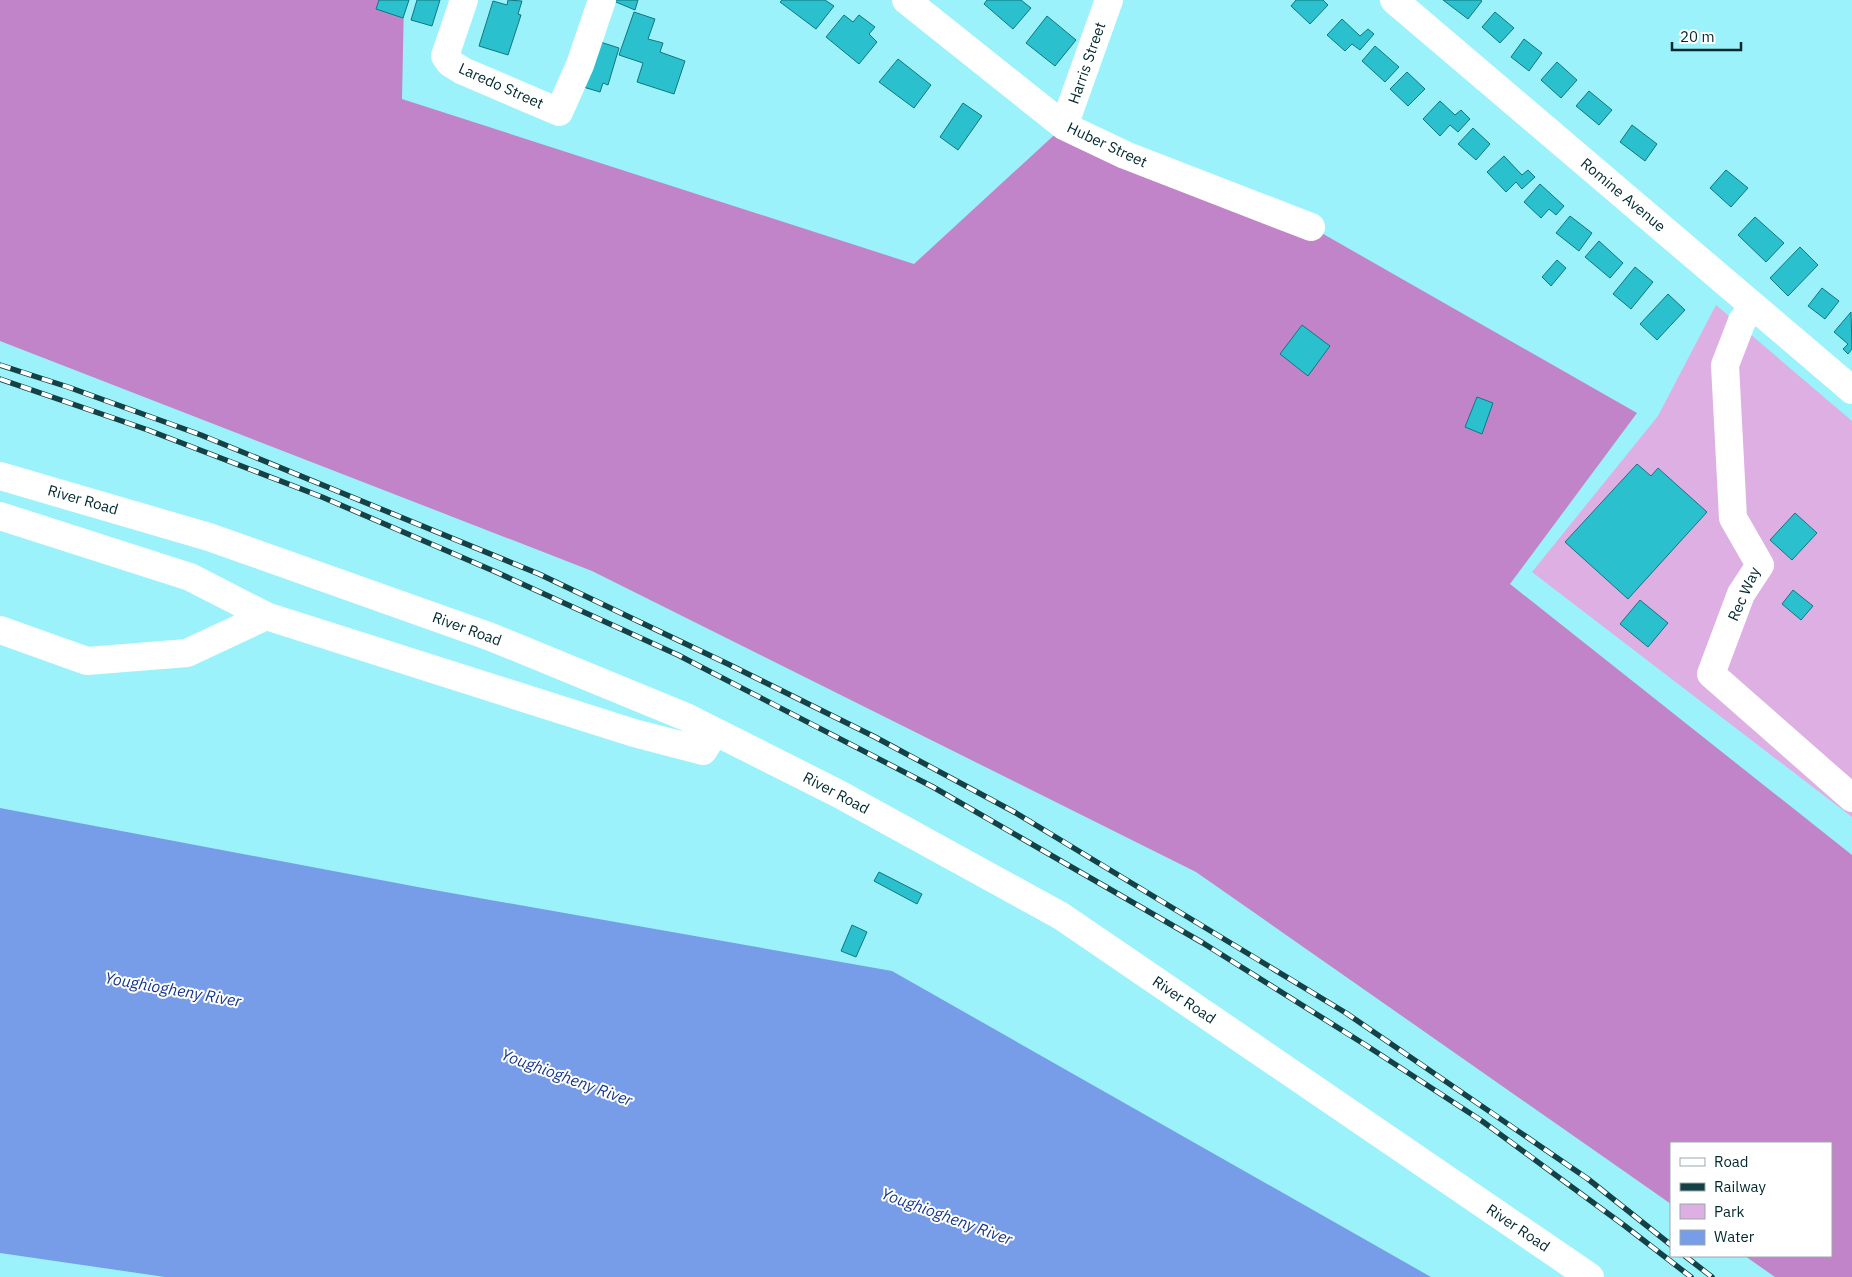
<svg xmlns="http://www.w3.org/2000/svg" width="1852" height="1277" viewBox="0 0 1852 1277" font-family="'IBM Plex Sans',sans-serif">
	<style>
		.green { fill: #deafe2 }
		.forest { fill: #c284c8 }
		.water { fill: #789de8 }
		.building { fill: #2bc0cd; stroke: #11767f }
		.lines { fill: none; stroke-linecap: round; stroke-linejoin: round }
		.minor { stroke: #fff; stroke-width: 28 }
		.rail-casing { stroke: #144145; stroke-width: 5.5 }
		.rail { stroke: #fff; stroke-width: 4; stroke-dasharray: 11; stroke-linecap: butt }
		.labels { text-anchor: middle; stroke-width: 4; stroke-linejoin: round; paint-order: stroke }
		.street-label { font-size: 15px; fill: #01282c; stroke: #fff }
		.water-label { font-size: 16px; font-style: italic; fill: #14368c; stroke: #fff }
	</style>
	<rect width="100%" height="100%" fill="#9bf2fb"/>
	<path class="green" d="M 1716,305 L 1852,421 L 1852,817 L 1532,572 L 1658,416 Z"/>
	<path class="forest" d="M 0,0 L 404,0 L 402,99 L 914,264 L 1064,126 L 1311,227 L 1637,413 L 1510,584 L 1852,855 L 1852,1277 L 1775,1277 L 1745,1256 L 1831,1256 L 1831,1143 L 1671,1143 L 1671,1204 L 1196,872 L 592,571 L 0,341 Z"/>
	<path class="water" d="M 0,808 L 423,888 L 892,971 L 1431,1277 L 165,1277 L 0,1253 Z"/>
	<path class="building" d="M 379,0 L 409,0 L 403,18 L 376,9 Z
		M 417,0 L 440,0 L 432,26 L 411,20 Z
		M 508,0 L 522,1 L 518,14 L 521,15 L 508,55 L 479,46 L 493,1 L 507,5 Z
		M 611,0 L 638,0 L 635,10 Z
		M 782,0 L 825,0 L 834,6 L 816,29 L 780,2 Z
		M 987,0 L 1021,0 L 1031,8 L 1013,29 L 984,4 Z
		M 1296,0 L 1323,0 L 1328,5 L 1310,24 L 1291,6 Z
		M 1443,0 L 1480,0 L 1482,1 L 1468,19 Z
		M 634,12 L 655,19 L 648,39 L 663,43 L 660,52 L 685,61 L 674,94 L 637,82 L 643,63 L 619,55 Z
		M 1495,12 L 1514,28 L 1500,43 L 1482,27 Z
		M 844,15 L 853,22 L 859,15 L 875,27 L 869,34 L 877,42 L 859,64 L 826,37 Z
		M 1047,16 L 1076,40 L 1055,66 L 1026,43 Z
		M 1342,19 L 1360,36 L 1368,29 L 1374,34 L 1360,50 L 1352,44 L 1345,51 L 1327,35 Z
		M 591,39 L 619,48 L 608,85 L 603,83 L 600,92 L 580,86 Z
		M 1524,39 L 1542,53 L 1529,71 L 1511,57 Z
		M 1375,46 L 1399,67 L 1385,82 L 1362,61 Z
		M 898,59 L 931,85 L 914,108 L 879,82 Z
		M 1557,62 L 1577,80 L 1561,98 L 1541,80 Z
		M 1407,72 L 1425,89 L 1408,106 L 1390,89 Z
		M 1589,91 L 1612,110 L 1599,125 L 1576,106 Z
		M 1440,101 L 1455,115 L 1461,110 L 1470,119 L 1458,132 L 1450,125 L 1440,136 L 1423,119 Z
		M 963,103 L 982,116 L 958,150 L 940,137 Z
		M 1632,125 L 1657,144 L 1645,161 L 1620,142 Z
		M 1473,128 L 1490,144 L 1476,160 L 1458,144 Z
		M 1504,156 L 1522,175 L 1528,170 L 1535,177 L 1522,189 L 1516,182 L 1506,192 L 1487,172 Z
		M 1726,170 L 1748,188 L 1731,207 L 1710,188 Z
		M 1540,184 L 1564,206 L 1556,215 L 1549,209 L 1541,218 L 1524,202 Z
		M 1570,216 L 1592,233 L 1579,251 L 1556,233 Z
		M 1755,217 L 1784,243 L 1766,262 L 1738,235 Z
		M 1599,241 L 1623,263 L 1610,278 L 1585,257 Z
		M 1800,247 L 1818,265 L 1788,296 L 1770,278 Z
		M 1557,260 L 1566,268 L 1551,286 L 1542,277 Z
		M 1635,267 L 1653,282 L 1631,309 L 1613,294 Z
		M 1822,288 L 1839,301 L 1825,319 L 1808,306 Z
		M 1668,294 L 1685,310 L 1657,340 L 1640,324 Z
		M 1851,312 L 1852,349 L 1848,354 L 1843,349 L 1848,344 L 1834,332 Z
		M 1302,325 L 1330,346 L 1308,376 L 1280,354 Z
		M 1477,397 L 1493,403 L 1482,434 L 1465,427 Z
		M 1637,464 L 1651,476 L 1658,468 L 1707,512 L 1628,599 L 1565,542 Z
		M 1795,513 L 1817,533 L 1792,560 L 1770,540 Z
		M 1793,590 L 1813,606 L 1801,620 L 1782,604 Z
		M 1640,600 L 1668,623 L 1648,647 L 1620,624 Z
		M 879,872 L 922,894 L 917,904 L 874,881 Z
		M 852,925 L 867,932 L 856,957 L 841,951 Z"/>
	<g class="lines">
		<path class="minor" d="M 464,0 L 445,56 L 450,63 L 463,71 L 559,112 L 580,65 L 602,0
			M 906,0 L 1064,126 L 1125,155 L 1311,227
			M 1394,0 L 1852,390
			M 1064,126 L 1109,0
			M 1753,306 L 1742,321 L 1725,365 L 1733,518 L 1760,565 L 1741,594 L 1711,674 L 1852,798
			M 0,476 L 209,537 L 491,637 L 686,717 L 839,794 L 1061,916 L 1590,1277
			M 0,516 L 190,577 L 266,616 L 634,733 L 703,751 L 715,732
			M 0,630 L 87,661 L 187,653 L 266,616"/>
		<g class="rail-casing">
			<path id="rail" d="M 0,365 L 68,387 L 201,435 L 539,574 L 728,664 L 875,737 L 1016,813 L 1346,1013 L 1588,1179 L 1671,1245
				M 0,379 L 148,430 L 322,497 L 496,572 L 678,655 L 933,787 L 1203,943 L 1364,1044 L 1482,1121 L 1625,1226 L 1691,1277
				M 1685,1256 L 1712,1277"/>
		</g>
		<use href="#rail" class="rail"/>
	</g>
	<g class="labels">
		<g class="street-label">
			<text transform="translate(1087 63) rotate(-71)" y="5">Harris Street</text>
			<text transform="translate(501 86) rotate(24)" y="5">Laredo Street</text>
			<text transform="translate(1107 145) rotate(25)" y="5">Huber Street</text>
			<text transform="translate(1623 195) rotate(40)" y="5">Romine Avenue</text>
			<text transform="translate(83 500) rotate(16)" y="5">River Road</text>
			<text transform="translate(1744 594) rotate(-66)" y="5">Rec Way</text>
			<text transform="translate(467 629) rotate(20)" y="5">River Road</text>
			<text transform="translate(836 793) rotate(28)" y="5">River Road</text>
			<text transform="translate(1184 1000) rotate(34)" y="5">River Road</text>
			<text transform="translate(1518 1228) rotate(34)" y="5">River Road</text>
		</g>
		<g class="water-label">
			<text transform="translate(173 989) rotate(10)" y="6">Youghiogheny River</text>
			<text transform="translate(567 1077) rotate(20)" y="6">Youghiogheny River</text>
			<text transform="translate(947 1216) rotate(20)" y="6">Youghiogheny River</text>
		</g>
	</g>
	<rect x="1670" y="1142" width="162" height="115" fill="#ffffff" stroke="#99a9ab"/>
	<rect x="1680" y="1158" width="25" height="8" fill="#ffffff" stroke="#99a9ab"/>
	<text x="1714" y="1167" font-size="15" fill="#01282c">Road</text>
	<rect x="1680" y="1183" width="25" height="8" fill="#144145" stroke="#99a9ab"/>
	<text x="1714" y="1192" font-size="15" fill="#01282c">Railway</text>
	<rect x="1680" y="1204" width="25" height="15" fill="#deafe2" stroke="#99a9ab"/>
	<text x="1714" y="1217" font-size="15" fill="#01282c">Park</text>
	<rect x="1680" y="1230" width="25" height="15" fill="#789de8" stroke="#99a9ab"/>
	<text x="1714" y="1242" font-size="15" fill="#01282c">Water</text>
	<path d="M1672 42v8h69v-8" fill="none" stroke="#01282c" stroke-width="2.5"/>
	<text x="1680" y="42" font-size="15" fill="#01282c" stroke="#ffffff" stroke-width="4" paint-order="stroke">20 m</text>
</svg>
